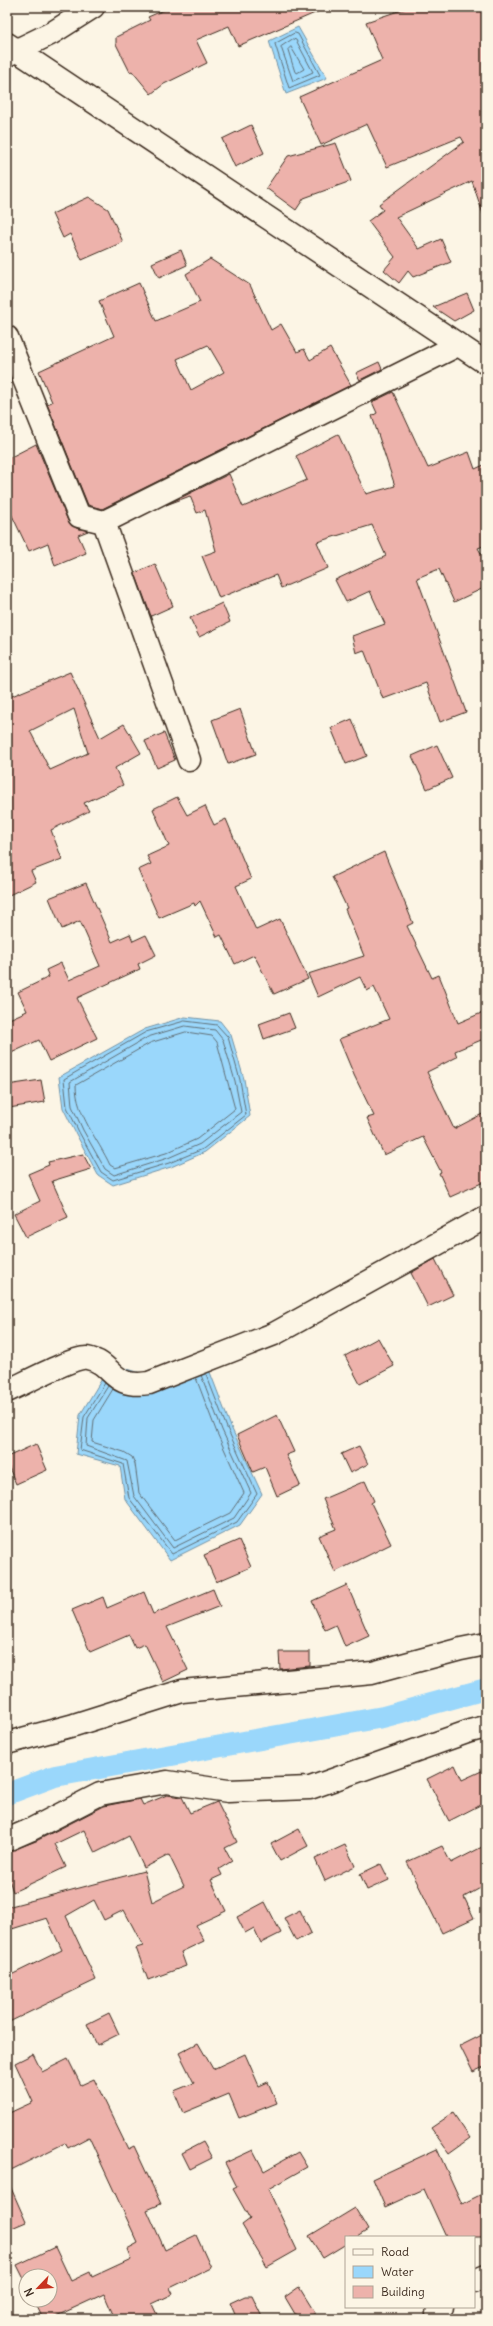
<svg xmlns="http://www.w3.org/2000/svg" width="493" height="2326" viewBox="0 0 493 2326" font-family="Delius,sans-serif">
	<style>
		.water { fill: #9ad7fb; stroke: #7492a3 }
		.lines { fill: none; stroke-linecap: round; stroke-linejoin: round }
		.shore { stroke: #616f76; stroke-width: 1 }
		.canal { stroke: #9ad7fb; stroke-width: 22 }
		.building { fill: #edb2ab; stroke: #3b2a1e; fill-rule: evenodd }
		.street-casing { stroke: #3b2a1e; stroke-width: 25 }
		.street { stroke: #fcf5e5; stroke-width: 22 }
	</style>
	<rect width="100%" height="100%" fill="#fcf5e5"/>
	<filter id="ink" filterUnits="userSpaceOnUse"><feTurbulence type="fractalNoise" baseFrequency=".025" numOctaves="2"/><feDisplacementMap in="SourceGraphic" scale="8" xChannelSelector="R" yChannelSelector="G"/><feConvolveMatrix kernelMatrix="1 2 1 2 8 2 1 2 1" color-interpolation-filters="sRGB"/></filter>
	<g filter="url(#ink)">
		<path class="water" d="M 298,27 L 327,78 L 286,94 L 269,41 Z
			M 185,1017 L 220,1021 L 231,1035 L 244,1079 L 250,1116 L 205,1152 L 171,1167 L 113,1185 L 98,1175 L 76,1134 L 63,1108 L 59,1077 L 145,1029 Z
			M 203,1354 L 231,1427 L 262,1494 L 240,1525 L 170,1560 L 125,1499 L 120,1466 L 76,1454 L 80,1415 L 111,1364 L 144,1374 Z"/>
		<g class="lines">
			<path class="shore" d="M 295,33 L 298,34 L 320,75 L 289,88 L 275,44 Z
				M 293,39 L 296,40 L 313,72 L 293,81 L 281,47 Z
				M 291,47 L 304,69 L 297,73 L 295,72 L 288,50 Z
				M 185,1021 L 217,1025 L 228,1037 L 240,1080 L 246,1115 L 203,1149 L 169,1163 L 113,1180 L 101,1172 L 79,1132 L 67,1107 L 64,1079 L 146,1032 Z
				M 185,1026 L 215,1030 L 223,1040 L 235,1081 L 241,1112 L 200,1144 L 168,1158 L 114,1175 L 105,1169 L 83,1130 L 72,1106 L 70,1082 L 148,1037 Z
				M 186,1032 L 212,1036 L 217,1042 L 235,1109 L 197,1139 L 166,1153 L 115,1168 L 110,1165 C 98,1139 76,1115 76,1085 L 150,1043 Z
				M 105,1383 L 84,1417 L 80,1450 L 123,1464 L 129,1498 L 172,1554 L 237,1522 L 257,1494 L 227,1428 L 206,1374
				M 108,1386 L 88,1418 L 86,1446 L 127,1461 L 134,1496 L 173,1548 L 234,1518 L 251,1493 L 222,1430 L 201,1375
				M 113,1389 L 94,1420 L 92,1442 L 124,1452 L 132,1457 L 135,1464 L 139,1493 L 175,1540 L 230,1513 L 244,1493 L 217,1433 L 196,1378"/>
			<path class="canal" d="M 7,1794 L 55,1776 L 383,1717 L 486,1689"/>
		</g>
		<path class="building" d="M 171,7 L 329,7 L 238,46 L 229,26 L 196,40 L 207,63 L 164,84 L 151,94 L 132,71 L 130,72 L 116,44 L 116,37 L 150,20 L 148,17 Z
			M 410,7 L 486,7 L 486,213 L 483,214 L 472,181 L 396,217 L 419,249 L 441,239 L 451,262 L 413,277 L 408,271 L 399,283 L 384,270 L 395,257 L 368,221 L 383,210 L 379,204 L 464,142 L 461,137 L 387,167 L 367,124 L 321,145 L 299,97 L 382,60 L 366,22 Z
			M 251,125 L 264,153 L 235,167 L 222,139 Z
			M 336,143 L 351,181 L 304,198 L 296,210 L 266,188 L 288,156 Z
			M 89,197 L 108,209 L 123,242 L 82,260 L 70,234 L 63,238 L 52,214 Z
			M 181,250 L 187,265 L 159,278 L 152,263 Z
			M 210,259 L 250,285 L 271,330 L 281,324 L 297,352 L 304,349 L 310,360 L 330,348 L 351,385 L 102,509 L 88,505 L 47,404 L 52,402 L 39,371 L 114,336 L 99,301 L 139,283 L 156,321 L 200,302 L 186,274 ZM 208,345 L 224,372 L 191,390 L 177,359 Z
			M 467,293 L 474,310 L 454,321 L 433,307 Z
			M 379,362 L 382,369 L 360,380 L 356,373 Z
			M 393,392 L 428,468 L 469,452 L 475,469 L 486,464 L 486,545 L 478,548 L 486,562 L 486,587 L 454,602 L 439,569 L 417,578 L 466,712 L 440,722 L 426,683 L 383,699 L 364,650 L 356,653 L 352,636 L 385,624 L 370,591 L 346,602 L 335,580 L 386,556 L 372,525 L 317,542 L 328,568 L 281,588 L 276,575 L 219,598 L 202,556 L 216,551 L 205,510 L 197,513 L 190,496 L 166,505 L 229,474 L 243,507 L 307,480 L 296,456 L 338,434 L 366,494 L 395,486 L 372,416 L 377,413 L 372,402 Z
			M 36,444 L 68,521 L 76,528 L 88,531 L 78,535 L 86,553 L 55,566 L 48,543 L 29,551 L 7,505 L 7,459 Z
			M 155,564 L 173,606 L 151,616 L 135,573 Z
			M 222,603 L 230,622 L 199,637 L 190,618 Z
			M 70,672 L 100,738 L 124,724 L 141,753 L 115,768 L 123,785 L 84,803 L 89,811 L 51,830 L 62,859 L 31,871 L 36,882 L 7,896 L 7,698 ZM 74,709 L 88,753 L 50,770 L 30,731 Z
			M 240,709 L 256,754 L 228,764 L 212,720 Z
			M 352,719 L 367,756 L 346,764 L 331,728 Z
			M 164,733 L 175,760 L 157,768 L 145,741 Z
			M 437,745 L 452,778 L 427,789 L 412,756 Z
			M 177,797 L 187,815 L 205,806 L 214,825 L 226,819 L 251,879 L 236,886 L 256,930 L 280,919 L 308,979 L 274,994 L 254,955 L 235,964 L 221,935 L 217,937 L 200,901 L 195,906 L 194,903 L 159,918 L 138,870 L 151,864 L 147,856 L 169,846 L 153,809 Z
			M 384,852 L 413,923 L 407,926 L 432,978 L 439,975 L 458,1023 L 486,1011 L 486,1038 L 455,1051 L 457,1057 L 427,1072 L 454,1129 L 486,1112 L 486,1181 L 450,1197 L 439,1173 L 441,1172 L 423,1137 L 384,1155 L 367,1118 L 374,1116 L 354,1075 L 339,1039 L 389,1019 L 374,987 L 367,991 L 360,977 L 318,997 L 308,974 L 364,956 L 345,909 L 347,908 L 332,877 Z
			M 86,883 L 112,942 L 130,934 L 133,941 L 146,935 L 156,955 L 138,964 L 140,969 L 77,998 L 97,1038 L 49,1061 L 39,1040 L 7,1055 L 7,1020 L 27,1011 L 18,992 L 49,977 L 46,970 L 61,963 L 69,980 L 100,966 L 80,921 L 62,929 L 49,898 Z
			M 289,1013 L 295,1028 L 264,1039 L 259,1024 Z
			M 41,1080 L 45,1102 L 9,1108 L 7,1085 Z
			M 83,1154 L 91,1169 L 52,1181 L 68,1217 L 26,1237 L 14,1214 L 40,1201 L 28,1174 L 49,1165 L 48,1162 Z
			M 435,1259 L 453,1295 L 428,1307 L 411,1273 Z
			M 378,1338 L 394,1366 L 360,1384 L 345,1356 Z
			M 277,1415 L 294,1452 L 286,1455 L 300,1485 L 277,1496 L 265,1467 L 253,1472 L 237,1435 Z
			M 36,1444 L 47,1470 L 16,1484 L 7,1463 L 7,1457 Z
			M 359,1446 L 368,1464 L 350,1473 L 341,1454 Z
			M 365,1481 L 374,1501 L 371,1503 L 391,1544 L 335,1572 L 319,1536 L 336,1529 L 323,1499 Z
			M 239,1540 L 251,1567 L 216,1582 L 204,1555 Z
			M 347,1585 L 369,1636 L 345,1647 L 336,1625 L 325,1630 L 312,1601 Z
			M 213,1589 L 220,1606 L 167,1627 L 188,1670 L 163,1682 L 145,1644 L 135,1648 L 129,1635 L 90,1652 L 72,1610 L 103,1597 L 107,1608 L 144,1592 L 153,1614 Z
			M 279,1652 L 310,1652 L 310,1666 L 280,1669 Z
			M 455,1765 L 462,1780 L 486,1769 L 486,1802 L 449,1821 L 427,1779 Z
			M 167,1795 L 182,1797 L 190,1813 L 217,1802 L 237,1842 L 225,1848 L 232,1861 L 219,1869 L 222,1875 L 211,1880 L 226,1911 L 196,1925 L 204,1941 L 181,1952 L 186,1966 L 148,1980 L 136,1948 L 143,1946 L 124,1910 L 104,1920 L 94,1900 L 66,1916 L 96,1980 L 7,2023 L 7,1977 L 62,1950 L 47,1918 L 12,1929 L 7,1907 L 144,1871 L 152,1902 L 184,1886 L 169,1855 L 144,1868 L 129,1836 L 95,1853 L 84,1830 L 55,1844 L 66,1867 L 13,1892 L 7,1873 L 7,1852 L 36,1841 L 104,1806 L 140,1799 L 143,1805 Z
			M 299,1829 L 308,1846 L 280,1861 L 271,1844 Z
			M 345,1845 L 355,1866 L 325,1881 L 315,1859 Z
			M 486,1845 L 486,1885 L 464,1897 L 474,1918 L 442,1933 L 407,1862 L 442,1846 L 451,1863 Z
			M 381,1864 L 389,1880 L 367,1890 L 360,1874 Z
			M 265,1902 L 281,1933 L 261,1943 L 254,1928 L 245,1933 L 237,1917 Z
			M 300,1910 L 311,1933 L 296,1941 L 284,1918 Z
			M 109,2013 L 119,2034 L 97,2045 L 87,2024 Z
			M 486,2033 L 486,2066 L 473,2072 L 460,2046 Z
			M 198,2043 L 213,2069 L 245,2054 L 259,2086 L 268,2082 L 277,2103 L 239,2118 L 229,2094 L 183,2113 L 174,2091 L 194,2083 L 179,2053 Z
			M 33,2054 L 42,2072 L 68,2059 L 81,2085 L 94,2079 L 128,2149 L 134,2146 L 161,2204 L 147,2210 L 165,2250 L 196,2235 L 211,2268 L 170,2288 L 173,2294 L 152,2304 L 159,2319 L 115,2319 L 104,2294 L 50,2319 L 43,2319 L 34,2300 L 50,2300 L 50,2276 L 26,2276 L 26,2283 L 17,2265 L 55,2247 L 71,2281 L 90,2272 L 92,2277 L 131,2259 L 127,2249 L 138,2243 L 89,2137 L 68,2148 L 65,2143 L 7,2172 L 7,2114 L 33,2102 L 15,2063 Z
			M 453,2113 L 470,2138 L 449,2153 L 431,2128 Z
			M 203,2142 L 212,2158 L 190,2169 L 182,2153 Z
			M 437,2149 L 462,2204 L 486,2192 L 486,2237 L 446,2237 L 424,2189 L 385,2207 L 373,2179 Z
			M 253,2150 L 264,2171 L 298,2152 L 307,2167 L 268,2189 L 297,2250 L 267,2267 L 242,2225 L 250,2219 L 233,2189 L 237,2187 L 225,2163 Z
			M 7,2179 L 26,2222 L 7,2230 Z
			M 355,2208 L 368,2230 L 357,2237 L 346,2237 L 346,2244 L 323,2258 L 309,2236 Z
			M 299,2287 L 315,2313 L 305,2319 L 298,2319 L 285,2297 Z
			M 245,2296 L 252,2296 L 263,2319 L 237,2319 L 230,2303 Z"/>
		<g class="lines">
			<g class="street-casing">
				<path id="street" d="M 7,44 L 486,363
					M 7,55 L 52,33 L 93,7
					M 7,337 L 79,516 L 104,522
					M 189,760 L 104,522 L 458,345
					M 7,1391 C 21,1385 75,1356 87,1358 C 115,1363 109,1389 149,1383 L 274,1334 L 486,1217
					M 7,1743 L 74,1725 L 182,1691 L 372,1673 L 461,1649 L 486,1644
					M 7,1840 L 30,1830 L 100,1794 L 167,1782 L 228,1791 L 310,1788 L 470,1731 L 486,1727
					M 474,2281 L 486,2276
					M 438,2319 L 437,2313 L 442,2307"/>
			</g>
			<use href="#street" class="street"/>
		</g>
	</g>
	<rect width="493" height="2326" fill="none" stroke="#fcf5e5" stroke-width="24"/>
	<rect x="12" y="12" width="469" height="2302" fill="none" stroke="#3b2a1e" stroke-width="1.5" filter="url(#ink)"/>
	<rect x="345" y="2236" width="130" height="72" fill="#fcf5e5" stroke="#afa495"/>
	<rect x="353" y="2249" width="20" height="6" fill="#fcf5e5" stroke="#afa495"/>
	<text x="381" y="2256" font-size="12" fill="#3b2a1e">Road</text>
	<rect x="353" y="2266" width="20" height="12" fill="#9ad7fb" stroke="#afa495"/>
	<text x="381" y="2276" font-size="12" fill="#3b2a1e">Water</text>
	<rect x="353" y="2286" width="20" height="12" fill="#edb2ab" stroke="#afa495"/>
	<text x="381" y="2296" font-size="12" fill="#3b2a1e">Building</text>
	<g transform="translate(38 2288) rotate(245)"><circle r="19" fill="#fcf5e5" stroke="#afa495"/>
	<path d="M0-3L7 15L0 10L-7 15Z" fill="#c8321e"/>
	<text y="-6" font-size="11" font-weight="bold" text-anchor="middle" fill="#3b2a1e">N</text>
	</g>
</svg>
